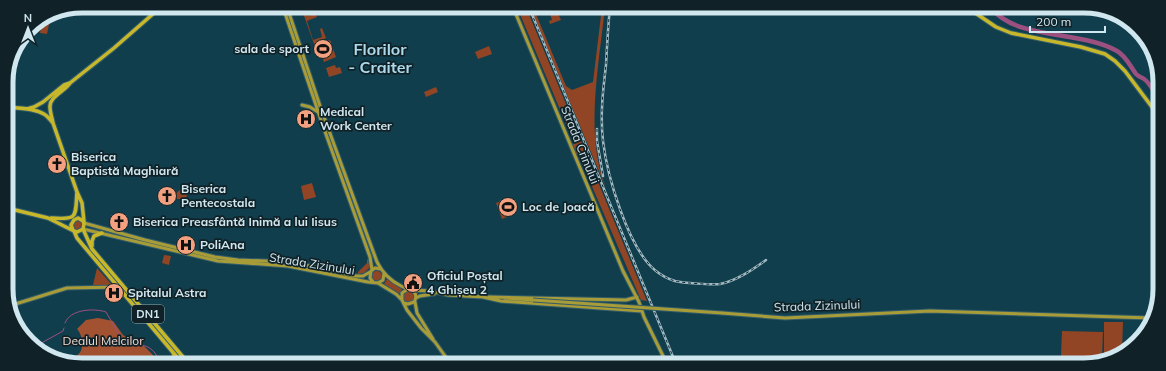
<svg xmlns="http://www.w3.org/2000/svg" width="1166" height="371" viewBox="0 0 1166 371" font-family="Mulish,sans-serif">
	<style>
		.green { fill: #914524 }
		.forest { fill: #a35231 }
		.lines { fill: none; stroke-linecap: round; stroke-linejoin: round }
		.stream { stroke: #9b5080; stroke-width: 1 }
		.river { stroke: #9b5080; stroke-width: 4.5 }
		.secondary-casing { stroke: #335c69; stroke-width: 5 }
		.primary-casing { stroke: #335c69; stroke-width: 5.5 }
		.secondary { stroke: #a89c38; stroke-width: 3 }
		.primary { stroke: #c7b72b; stroke-width: 3.5 }
		.rail-casing { stroke: #9ebac4; stroke-width: 2.5 }
		.rail { stroke: #102228; stroke-width: 1; stroke-dasharray: 3; stroke-linecap: butt }
		.secondary-bridge-casing { stroke: #335c69; stroke-width: 5; stroke-linecap: butt }
		.secondary-bridge { stroke: #a89c38; stroke-width: 3 }
		.labels { text-anchor: middle; stroke-width: 3.5; stroke-linejoin: round; paint-order: stroke }
		.shield { fill: #102228; stroke: #96acb3; stroke-width: 1 }
		.shield-label { font-size: 11px; font-weight: bold; fill: #d0e7ef }
		.poi-label { font-size: 12px; font-weight: bold; fill: #d0e7ef; stroke: #102228; text-anchor: start }
		.street-label { font-size: 12px; fill: #d0e7ef; stroke: #102228 }
		.park-label { font-size: 12px; fill: #f2dad1; stroke: #102228 }
		.district-label { font-size: 16px; font-weight: bold; fill: #acdaeb; stroke: #102228 }
		.rim { fill: none; stroke: #d0e7ef; stroke-width: 5 }
	</style>
	<rect width="100%" height="100%" fill="#113e4c"/>
	<path class="green" d="M 308,7 L 304,8 L 305,11 L 303,11 L 302,9 L 308,7 L 313,7 L 317,17 L 307,21 L 313,40 L 322,37 L 320,29 L 322,28 L 326,38 L 314,44 L 303,13 L 305,12 L 307,16 L 312,14 L 312,7 Z
		M 517,7 L 526,7 L 647,301 L 641,300 L 578,154 L 576,155 L 571,145 L 574,143 Z
		M 530,7 L 533,7 L 566,86 L 572,90 L 593,82 L 602,7 L 605,7 C 600,56 588,117 599,165 C 600,173 604,181 606,188 Z
		M 557,11 L 561,20 L 550,24 L 549,21 L 552,20 L 550,14 Z
		M 44,18 L 50,19 L 47,34 L 40,33 L 42,19 Z
		M 330,40 L 336,57 L 324,62 L 322,57 L 328,52 L 324,42 Z
		M 489,46 L 492,54 L 478,59 L 475,52 Z
		M 335,65 L 336,68 L 340,67 L 342,73 L 329,77 L 326,68 Z
		M 436,87 L 438,92 L 426,97 L 424,92 Z
		M 312,183 L 316,197 L 304,200 L 301,186 Z
		M 181,189 L 187,195 L 186,199 L 177,199 L 174,195 Z
		M 508,198 L 514,214 L 502,219 L 496,203 Z
		M73.5 225a4.5 4.5 0 1 1 9 0a4.5 4.5 0 1 1-9 0Z
		M 164,255 L 171,256 L 169,265 L 162,263 Z
		M 369,258 L 369,268 L 364,273 L 358,274 L 358,272 L 367,263 L 367,260 Z
		M 97,268 L 112,285 L 93,285 Z
		M372 276a5 5 0 1 1 10 0a5 5 0 1 1-10 0Z
		M 387,279 L 403,288 L 399,294 L 384,284 Z
		M403.5 297a5.5 5.5 0 1 1 11 0a5.5 5.5 0 1 1-11 0Z
		M 1104,322 L 1123,322 L 1122,352 L 1110,357 L 1104,357 Z
		M 1062,331 L 1103,332 L 1102,357 L 1061,356 Z"/>
	<path class="forest" d="M 98,318 L 113,321 L 123,335 L 129,339 L 143,345 L 152,354 L 158,363 L 61,362 C 71,359 83,356 82,344 C 82,338 81,334 77,329 L 86,320 Z"/>
	<g class="lines">
		<path class="stream" d="M 65,323 C 70,309 94,308 106,312 L 124,343 C 129,347 134,345 139,345 C 150,345 157,353 160,363
			M 36,346 L 63,331 L 64,328"/>
		<path class="river" d="M 991,8 C 1018,41 1080,30 1117,51 C 1126,56 1130,66 1136,74 C 1139,77 1141,77 1144,79 C 1150,83 1154,92 1158,98"/>
		<g class="secondary-casing">
			<path id="secondary" d="M 283,7 L 322,123 L 370,257 L 372,270
				M 287,7 L 320,106 L 377,262 C 382,272 391,281 401,286 C 405,288 410,288 413,291 C 417,294 416,299 414,302 L 408,304 L 404,303
				M 513,7 L 623,271 L 639,302 L 644,317 L 667,364
				M 302,105 L 310,107 L 318,112
				M 84,223 L 145,240 L 215,257 L 238,260 L 290,262 L 356,276 L 363,276 L 370,272
				M 83,229 L 218,261 L 288,266 L 368,282 L 378,283 L 396,294 L 402,300 L 407,310 L 421,328 L 435,342 L 450,363
				M 373,282 L 370,278 L 371,271 L 375,268 L 381,269
				M 378,283 L 383,280 L 384,273
				M 412,290 L 430,291 L 448,295 L 484,297
				M 483,297 L 501,301 L 642,311
				M 489,297 L 626,300 L 637,297
				M 416,298 L 420,296 L 434,294
				M 504,298 L 533,300
				M 402,300 L 402,293 L 408,289
				M 415,302 L 417,313 L 433,339
				M 9,306 L 67,288 L 119,287
				M 722,313 L 785,318 L 930,311 L 1151,318
				M 173,353 L 176,363"/>
		</g>
		<g class="primary-casing">
			<path id="primary" d="M 968,8 L 996,27 L 1011,33 L 1081,47 L 1105,54 L 1115,61 L 1125,71 L 1158,115
				M 6,107 C 18,108 34,108 44,114 C 48,116 50,120 53,123 L 77,192 L 82,203 L 84,222
				M 27,109 L 34,107 L 43,102 L 64,85 L 70,83
				M 53,123 C 52,118 50,112 50,107 C 49,97 65,91 70,83 L 114,48 L 162,6
				M 7,208 L 48,218 L 74,231 L 77,232 L 83,229 L 84,224 L 83,221 L 78,218 L 74,220 L 71,225 L 73,230
				M 51,218 C 79,220 75,217 77,192
				M 83,229 L 92,249 L 188,363
				M 74,231 L 77,238 L 182,363
				M 92,246 L 92,241 L 94,236 L 102,233"/>
		</g>
		<use href="#secondary" class="secondary"/>
		<use href="#primary" class="primary"/>
		<g class="rail-casing">
			<path id="rail" d="M 529,7 L 676,364
				M 610,7 C 608,27 607,46 606,65 C 603,90 600,115 603,141 C 607,175 628,249 656,271 C 661,275 668,279 675,281 C 683,283 711,285 720,284 C 736,281 752,270 766,260
				M 597,129 L 597,141 L 603,176"/>
		</g>
		<use href="#rail" class="rail"/>
		<g class="secondary-bridge-casing">
			<path id="secondary-bridge" d="M 533,300 L 722,313"/>
		</g>
		<use href="#secondary-bridge" class="secondary-bridge"/>
	</g>
	<defs>
		<g id="stadium-disc" transform="scale(1)"><circle r="9.5" fill="#f2a07f" stroke="#102228"/><path d="M0-5a6.5 5 0 1 0 0 10a6.5 5 0 1 0 0-10ZM-3.5-1.8h7v3.6h-7Z" fill="#111"/></g>
		<g id="hospital-disc" transform="scale(1)"><circle r="9.5" fill="#f2a07f" stroke="#102228"/><path d="M-5-5h3v3.5h4V-5h3V5h-3V1.5h-4V5h-3Z" fill="#111"/></g>
		<g id="church-disc" transform="scale(1)"><circle r="9.5" fill="#f2a07f" stroke="#102228"/><path d="M-1.2-6h2.4v3.5h3.3v2.4h-3.3V6h-2.4V-.1h-3.3v-2.4h3.3Z" fill="#111"/></g>
		<g id="civic-disc" transform="scale(1)"><circle r="9.5" fill="#f2a07f" stroke="#102228"/><path d="M-.6-6.5H3V-4.5H.6V-3L4-1V1h2V6H-6V1h2V-1L-.6-3ZM-1.2 2.5V6h2.4V2.5Z" fill="#111"/></g>
	</defs>
	<g fill-rule="evenodd">
		<use href="#stadium-disc" x="323" y="49"/>
		<use href="#hospital-disc" x="306" y="119"/>
		<use href="#church-disc" x="57" y="164"/>
		<use href="#church-disc" x="167" y="196"/>
		<use href="#stadium-disc" x="508" y="207"/>
		<use href="#church-disc" x="119" y="222"/>
		<use href="#hospital-disc" x="186" y="245"/>
		<use href="#civic-disc" x="413" y="283"/>
		<use href="#hospital-disc" x="114" y="293"/>
	</g>
	<g class="labels">
		<rect class="shield" x="132" y="305" width="32" height="18" rx="3"/>
		<g class="shield-label">
			<text x="148" y="318">DN1</text>
		</g>
		<g class="poi-label">
			<text x="309" y="53" text-anchor="end">sala de sport</text>
			<text x="320" y="116">Medical<tspan x="320" dy="14">Work Center</tspan></text>
			<text x="71" y="161">Biserica<tspan x="71" dy="14">Baptistă Maghiară</tspan></text>
			<text x="181" y="193">Biserica<tspan x="181" dy="14">Pentecostala</tspan></text>
			<text x="522" y="211">Loc de Joacă</text>
			<text x="133" y="226">Biserica Preasfântă Inimă a lui Iisus</text>
			<text x="200" y="249">PoliAna</text>
			<text x="427" y="280">Oficiul Poștal<tspan x="427" dy="14">4 Ghișeu 2</tspan></text>
			<text x="128" y="297">Spitalul Astra</text>
		</g>
		<g class="street-label">
			<text transform="translate(580 145) rotate(68)" y="4">Strada Crinului</text>
			<text transform="translate(312 264) rotate(9)" y="4">Strada Zizinului</text>
			<text transform="translate(817 306) rotate(-2)" y="4">Strada Zizinului</text>
		</g>
		<g class="park-label">
			<text x="103" y="345">Dealul Melcilor</text>
		</g>
		<g class="district-label">
			<text x="380" y="55">Florilor<tspan x="380" dy="18">- Craiter</tspan></text>
		</g>
	</g>
	<path d="M0 0H1166V371H0ZM82 13H1084A69 69 0 0 1 1153 82V289A69 69 0 0 1 1084 358H82A69 69 0 0 1 13 289V82A69 69 0 0 1 82 13Z" fill="#102228" fill-rule="evenodd"/>
	<path class="rim" d="M82 13H1084A69 69 0 0 1 1153 82V289A69 69 0 0 1 1084 358H82A69 69 0 0 1 13 289V82A69 69 0 0 1 82 13Z"/>
	<g transform="translate(28 28)" stroke="#102228" stroke-width="3" paint-order="stroke">
	<path d="M0-3L7 15L0 10L-7 15Z" fill="#d0e7ef"/>
	<text y="-6" font-size="11" font-weight="bold" text-anchor="middle" fill="#d0e7ef">N</text>
	</g>
	<path d="M1030 26v6h75v-6" fill="none" stroke="#d0e7ef" stroke-width="2"/>
	<text x="1036" y="26" font-size="12" fill="#d0e7ef" stroke="#102228" stroke-width="3" paint-order="stroke">200 m</text>
</svg>
